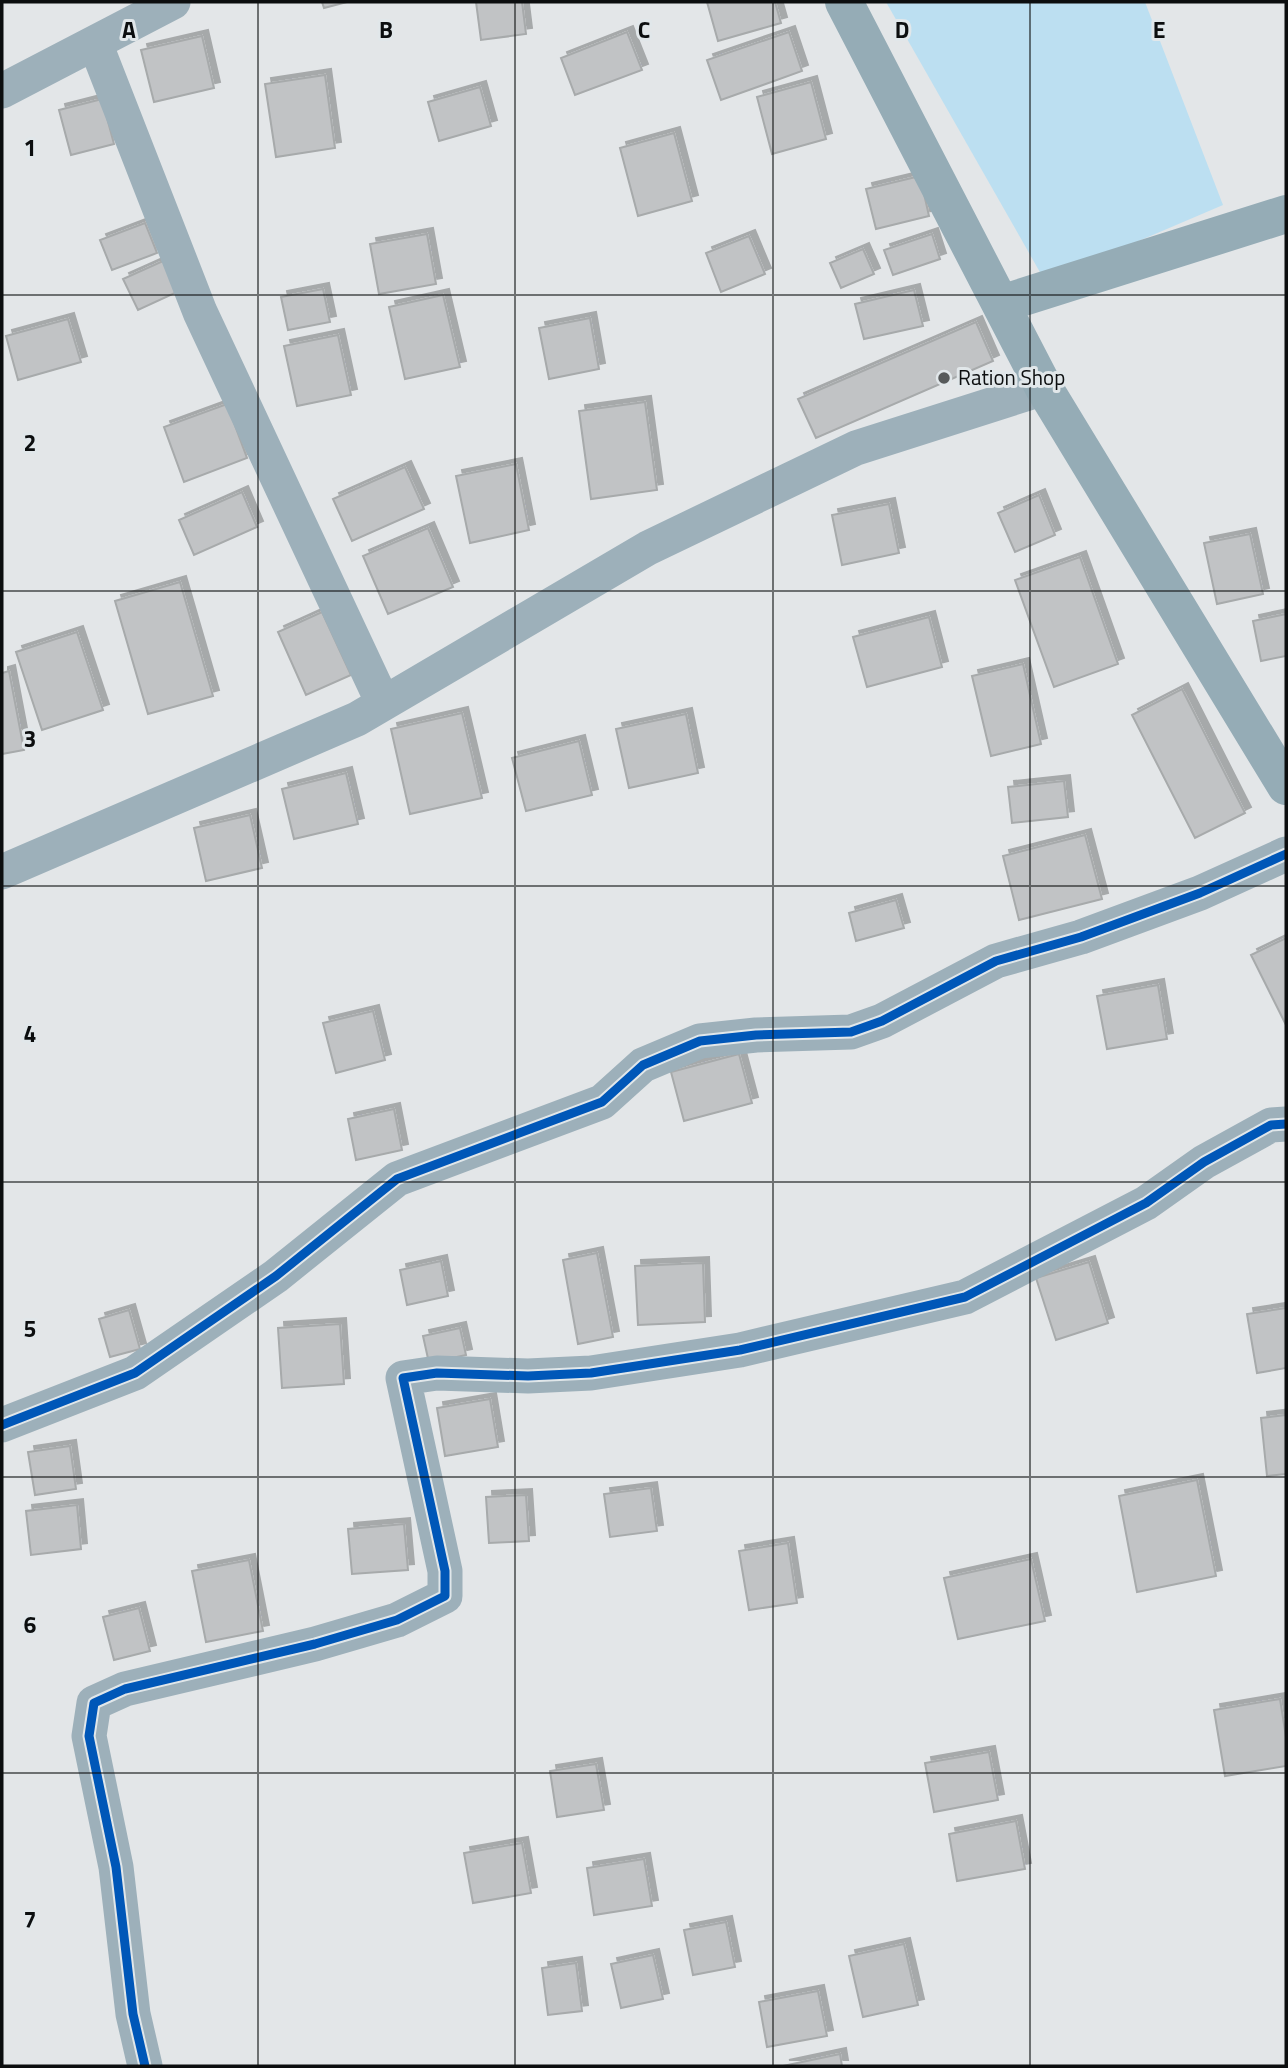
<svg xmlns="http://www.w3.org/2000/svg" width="1288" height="2068" viewBox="0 0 1288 2068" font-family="'Titillium Web',sans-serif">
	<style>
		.green { fill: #bcdff1 }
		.building { fill: #c1c3c5; stroke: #a7aaab; stroke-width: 2; filter: url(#shadow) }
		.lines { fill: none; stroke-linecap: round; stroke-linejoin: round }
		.street { stroke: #9db0ba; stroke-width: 35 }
		.secondary { stroke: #95acb6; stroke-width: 38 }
		.cycleway-casing { stroke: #e1e7ea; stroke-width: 13 }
		.cycleway { stroke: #0057b8; stroke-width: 9 }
		.grid { fill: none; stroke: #0c0e0f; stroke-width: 2; stroke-opacity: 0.55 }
		.poi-dot { fill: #575a5b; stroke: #e1e7ea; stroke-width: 2.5 }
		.labels { text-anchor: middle; stroke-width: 6; stroke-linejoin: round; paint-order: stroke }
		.poi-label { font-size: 21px; fill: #0c0e0f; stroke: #e1e7ea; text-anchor: start }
		.grid-label { font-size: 23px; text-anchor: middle; font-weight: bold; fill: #0c0e0f; stroke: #e1e7ea; stroke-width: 6; stroke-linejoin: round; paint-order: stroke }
	</style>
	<defs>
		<filter id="shadow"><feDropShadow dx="6" dy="-6" stdDeviation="0" flood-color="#0004"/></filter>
	</defs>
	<rect width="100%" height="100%" fill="#e3e6e8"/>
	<path class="green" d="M 886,2 L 1145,2 L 1223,205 L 1045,281 Z"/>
	<path class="building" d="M 322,2 L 347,2 L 324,8 Z
		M 476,2 L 522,2 L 526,34 L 481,40 Z
		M 707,2 L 775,2 L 781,23 L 718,41 Z
		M 627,32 L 642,70 L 575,95 L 561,58 Z
		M 789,32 L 802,71 L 721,100 L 707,60 Z
		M 202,36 L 214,88 L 154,102 L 141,50 Z
		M 325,75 L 335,148 L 276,157 L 265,84 Z
		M 811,82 L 826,139 L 772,154 L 757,97 Z
		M 480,87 L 491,126 L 439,141 L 428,102 Z
		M 102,99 L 114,144 L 71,155 L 59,110 Z
		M 674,133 L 692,201 L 638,216 L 620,148 Z
		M 920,176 L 929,216 L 876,229 L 866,189 Z
		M 145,223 L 157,253 L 112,270 L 100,240 Z
		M 427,234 L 436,284 L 379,294 L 370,244 Z
		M 932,234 L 940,259 L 893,275 L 884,250 Z
		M 749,236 L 765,274 L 721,292 L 706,253 Z
		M 863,249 L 874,274 L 841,288 L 830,263 Z
		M 163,261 L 177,292 L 138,310 L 123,279 Z
		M 323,289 L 330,322 L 288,330 L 281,297 Z
		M 914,290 L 923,326 L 864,339 L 855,304 Z
		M 443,295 L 460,367 L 405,379 L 389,307 Z
		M 590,318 L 599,369 L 549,379 L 539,328 Z
		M 68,319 L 81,362 L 18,380 L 6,336 Z
		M 976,322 L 993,361 L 816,438 L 798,399 Z
		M 338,335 L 351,395 L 297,406 L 284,346 Z
		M 645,402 L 657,490 L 591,499 L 579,411 Z
		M 227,404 L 247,458 L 184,482 L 164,427 Z
		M 516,464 L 529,530 L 470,543 L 456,476 Z
		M 405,467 L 424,509 L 352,541 L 333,499 Z
		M 242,492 L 257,527 L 194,555 L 179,520 Z
		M 1039,495 L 1055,535 L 1015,552 L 998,513 Z
		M 889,504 L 899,553 L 842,565 L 832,515 Z
		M 428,528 L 453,587 L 388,614 L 363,556 Z
		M 1250,534 L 1263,594 L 1217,604 L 1204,543 Z
		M 1080,557 L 1118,664 L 1054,687 L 1015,580 Z
		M 180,582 L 213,696 L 148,714 L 115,601 Z
		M 322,612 L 351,675 L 306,695 L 278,632 Z
		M 1286,614 L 1286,656 L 1261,661 L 1253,621 Z
		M 929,617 L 942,667 L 867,687 L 853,637 Z
		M 77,632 L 103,710 L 42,730 L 16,652 Z
		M 1023,664 L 1041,744 L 991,756 L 972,676 Z
		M 9,671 L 24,750 L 2,754 L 2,673 Z
		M 1182,689 L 1245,813 L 1195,838 L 1132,715 Z
		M 462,713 L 482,798 L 410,814 L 391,729 Z
		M 686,714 L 698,773 L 629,788 L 616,729 Z
		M 579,741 L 592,795 L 526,811 L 512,758 Z
		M 346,773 L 358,824 L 294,839 L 282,789 Z
		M 1064,781 L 1068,817 L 1012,823 L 1008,787 Z
		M 250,815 L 262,868 L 206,881 L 194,828 Z
		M 1085,835 L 1102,899 L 1019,920 L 1003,856 Z
		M 896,900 L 904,928 L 856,941 L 849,913 Z
		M 1286,938 L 1286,1025 L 1251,955 Z
		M 1158,985 L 1167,1039 L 1107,1049 L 1097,996 Z
		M 373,1011 L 385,1060 L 336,1073 L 323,1023 Z
		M 739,1054 L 752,1103 L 684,1121 L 671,1072 Z
		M 394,1109 L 402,1150 L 356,1160 L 348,1119 Z
		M 597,1253 L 613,1337 L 578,1344 L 563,1260 Z
		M 441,1261 L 448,1296 L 407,1305 L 400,1270 Z
		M 1089,1262 L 1108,1323 L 1056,1340 L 1036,1278 Z
		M 703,1263 L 705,1322 L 638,1325 L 635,1266 Z
		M 1286,1308 L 1286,1368 L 1257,1373 L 1247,1314 Z
		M 129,1310 L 140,1349 L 110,1357 L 99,1319 Z
		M 340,1324 L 344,1384 L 282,1388 L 278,1328 Z
		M 460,1328 L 466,1355 L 429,1363 L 423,1336 Z
		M 490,1399 L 498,1447 L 445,1456 L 437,1408 Z
		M 1286,1415 L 1286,1474 L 1267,1476 L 1261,1418 Z
		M 70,1446 L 76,1489 L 35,1495 L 28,1452 Z
		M 1197,1480 L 1216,1576 L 1137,1592 L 1119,1496 Z
		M 651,1488 L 657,1531 L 610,1537 L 604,1494 Z
		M 526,1495 L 529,1541 L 489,1543 L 486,1497 Z
		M 77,1505 L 81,1549 L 31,1555 L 26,1511 Z
		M 404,1524 L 408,1570 L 352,1574 L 348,1529 Z
		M 788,1543 L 797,1603 L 749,1610 L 739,1551 Z
		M 1031,1559 L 1045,1621 L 958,1639 L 944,1578 Z
		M 249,1560 L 263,1631 L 206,1642 L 192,1571 Z
		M 139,1608 L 150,1651 L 114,1660 L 103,1617 Z
		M 1280,1699 L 1286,1737 L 1286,1766 L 1225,1776 L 1214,1710 Z
		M 989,1752 L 998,1800 L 934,1812 L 925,1763 Z
		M 596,1764 L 604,1810 L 557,1817 L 550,1771 Z
		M 1016,1821 L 1025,1869 L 957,1881 L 949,1834 Z
		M 522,1843 L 531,1893 L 473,1903 L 464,1853 Z
		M 644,1859 L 652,1906 L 594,1915 L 587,1868 Z
		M 726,1922 L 735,1967 L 693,1975 L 684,1930 Z
		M 904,1944 L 918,2005 L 863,2017 L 849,1956 Z
		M 653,1955 L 663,1999 L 621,2008 L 611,1964 Z
		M 576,1963 L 582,2011 L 548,2015 L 542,1968 Z
		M 818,1991 L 827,2036 L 767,2047 L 759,2002 Z
		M 840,2054 L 842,2066 L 783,2066 Z"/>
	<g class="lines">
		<path class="street" d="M 95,43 L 200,312 L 383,703
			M 2,91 L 173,2
			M 2,872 L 357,719 L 648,548 L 856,448 L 1044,388
			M 2,1425 L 135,1373 L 276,1276 L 397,1179 L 602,1102 L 643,1065 L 700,1041 L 756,1035 L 851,1032 L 882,1021 L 996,961 L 1081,937 L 1200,893 L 1286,854
			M 145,2066 L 133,2014 L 116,1867 L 89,1736 L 94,1703 L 125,1689 L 315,1644 L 397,1620 L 445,1596 L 445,1571 L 403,1378 L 437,1373 L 528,1376 L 591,1373 L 740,1350 L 965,1297 L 1146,1203 L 1204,1162 L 1271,1125 L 1286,1124"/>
		<path class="secondary" d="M 844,2 L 1044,388 L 1286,786
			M 1001,304 L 1286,214"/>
		<g class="cycleway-casing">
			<path id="cycleway" d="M 2,1425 L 135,1373 L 276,1276 L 397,1179 L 602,1102 L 643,1065 L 700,1041 L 756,1035 L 851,1032 L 882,1021 L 996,961 L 1081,937 L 1200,893 L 1286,854
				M 145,2066 L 133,2014 L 116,1867 L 89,1736 L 94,1703 L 125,1689 L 315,1644 L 397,1620 L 445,1596 L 445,1571 L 403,1378 L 437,1373 L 528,1376 L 591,1373 L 740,1350 L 965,1297 L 1146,1203 L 1204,1162 L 1271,1125 L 1286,1124"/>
		</g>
		<use href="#cycleway" class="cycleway"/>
	</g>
	<path class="grid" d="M 258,2 L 258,2066M 515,2 L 515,2066M 773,2 L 773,2066M 1030,2 L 1030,2066M 2,295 L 1286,295M 2,591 L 1286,591M 2,886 L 1286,886M 2,1182 L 1286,1182M 2,1477 L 1286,1477M 2,1773 L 1286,1773"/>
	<circle class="poi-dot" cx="944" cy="378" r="7"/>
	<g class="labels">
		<g class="poi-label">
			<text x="958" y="385">Ration Shop</text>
		</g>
	</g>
	<g class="grid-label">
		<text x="129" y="38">A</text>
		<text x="386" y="38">B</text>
		<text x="644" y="38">C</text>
		<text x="902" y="38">D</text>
		<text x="1159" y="38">E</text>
		<text x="30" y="156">1</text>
		<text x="30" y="451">2</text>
		<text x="30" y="747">3</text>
		<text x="30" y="1042">4</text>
		<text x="30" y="1337">5</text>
		<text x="30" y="1633">6</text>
		<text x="30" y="1928">7</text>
	</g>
	<rect width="1288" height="2068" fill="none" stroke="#0c0e0f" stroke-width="7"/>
</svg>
